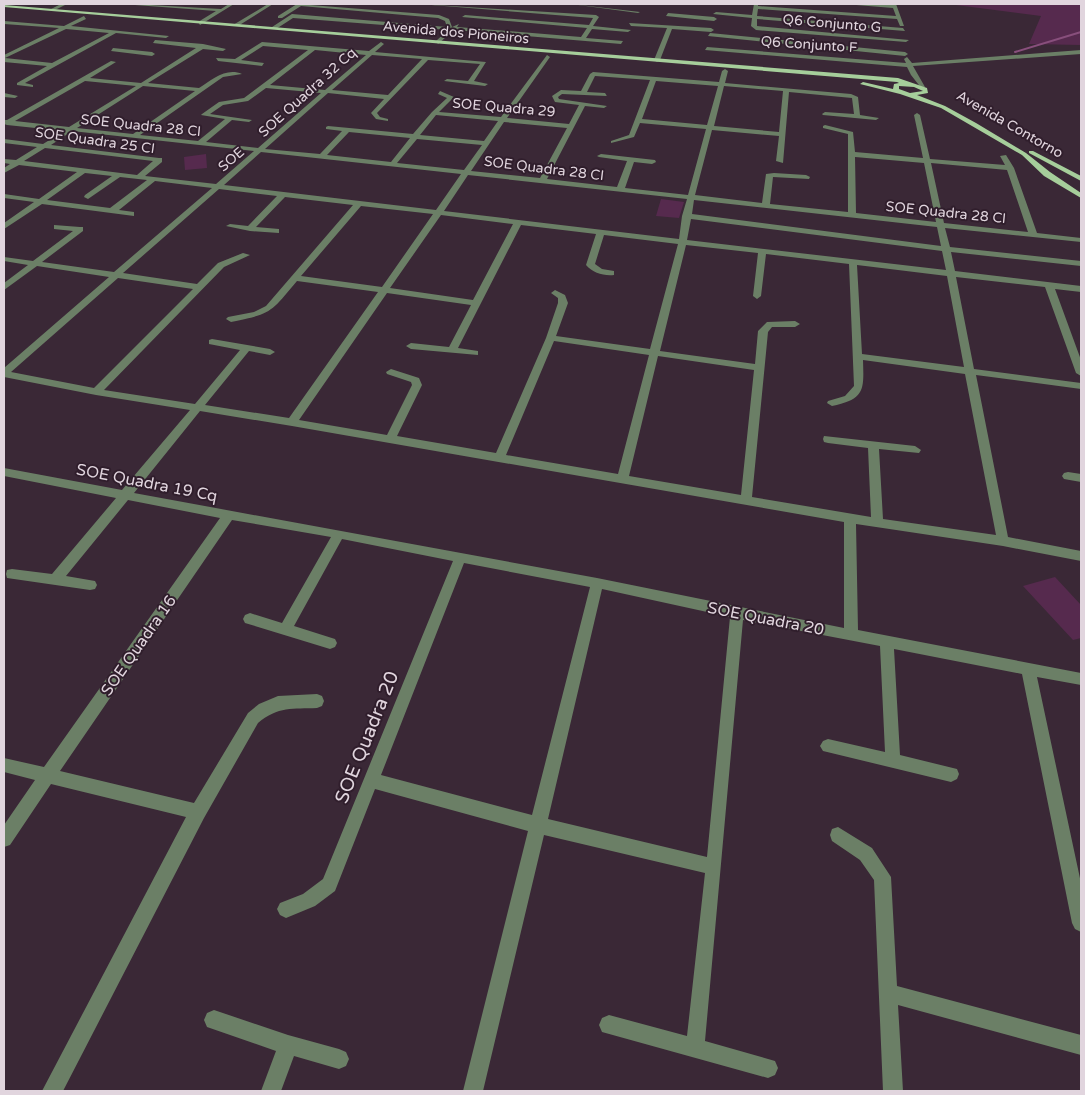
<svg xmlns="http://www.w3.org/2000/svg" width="1085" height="1095" viewBox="0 0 1085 1095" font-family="'Varela Round',sans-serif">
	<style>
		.green { fill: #562a4e }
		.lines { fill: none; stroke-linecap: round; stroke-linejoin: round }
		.stream { stroke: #884f7c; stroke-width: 2 }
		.minor { fill: #6b7f66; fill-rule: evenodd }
		.major { fill: #a6ce9b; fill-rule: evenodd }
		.labels { text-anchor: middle; stroke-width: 4; stroke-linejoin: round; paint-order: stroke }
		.far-street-label { font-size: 14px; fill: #e1d5de; stroke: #301e2c }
		.street-label { font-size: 16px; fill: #e1d5de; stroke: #301e2c }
		.near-street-label { font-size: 19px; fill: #e1d5de; stroke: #301e2c }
	</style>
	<rect width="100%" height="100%" fill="#3a2836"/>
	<path class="green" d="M 948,4 L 1081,4 L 1081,45 L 1029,44 L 1041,16 Z
		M 206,154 L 207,168 L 185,170 L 184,157 Z
		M 661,199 L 684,202 L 679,218 L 656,216 Z
		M 1055,577 L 1081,605 L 1081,638 L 1073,640 L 1023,586 Z"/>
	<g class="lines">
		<path class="stream" d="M 1015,52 L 1081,32"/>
		<path class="minor" d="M 61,4 L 67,4 L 53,11 L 49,10 Z
			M 133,4 L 221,9 L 229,4 L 234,4 L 200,25 L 198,22 L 216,11 L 135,5 Z
			M 268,4 L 273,4 L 238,26 L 233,25 Z
			M 297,4 L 439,15 L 449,19 L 452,27 L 459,24 L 457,27 L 581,37 L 587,28 L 462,17 L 465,15 L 589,25 L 593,18 L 419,4 L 596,15 L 599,17 L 593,26 L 631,30 L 628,32 L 592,29 L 586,38 L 623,41 L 621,44 L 454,30 L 438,44 L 436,41 L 448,30 L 293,18 L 276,29 L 272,29 L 272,27 L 292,14 L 447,27 L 445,21 L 438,18 L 301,6 L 282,18 L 278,18 L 278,16 Z
			M 571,4 L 640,12 L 638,13 Z
			M 754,4 L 758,4 L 758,6 L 896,16 L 893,8 L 844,4 L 892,5 L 892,4 L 896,4 L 904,26 L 900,26 L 897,19 L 758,9 L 757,16 L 903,28 L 905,31 L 757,19 L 757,26 L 909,40 L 906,42 L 756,30 L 751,26 L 752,18 L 713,14 L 716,12 L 752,15 Z
			M 668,13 L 714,17 L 717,19 L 714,21 L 666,16 Z
			M 84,16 L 86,19 L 71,26 L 169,36 L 166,38 L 116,33 L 25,83 L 33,85 L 33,87 L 17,85 L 17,83 L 47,66 L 4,62 L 4,55 L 59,28 L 4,24 L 4,21 L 64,26 ZM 66,29 L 109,33 L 52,63 L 5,58 Z
			M 629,23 L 711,28 L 714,30 L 711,32 L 672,29 L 660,60 L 657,62 L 654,60 L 667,28 L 631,26 Z
			M 710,33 L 905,52 L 908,54 L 905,56 L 708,36 Z
			M 155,40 L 203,44 L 226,49 L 223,51 L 203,49 L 148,83 L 199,88 C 212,80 226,67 242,74 L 223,77 L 140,135 L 198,141 L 225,119 L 201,115 L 202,114 L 219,102 L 244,98 L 308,50 L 263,46 L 241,60 L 264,63 L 262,66 L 218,61 L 216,58 L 235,59 L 262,42 L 369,51 L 381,42 L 384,44 L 375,52 L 486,62 L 474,81 L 488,84 L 485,86 L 444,81 L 447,79 L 468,81 L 480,64 L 428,60 L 377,113 L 380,117 L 388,119 L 388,121 L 376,119 L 371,113 L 384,99 L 328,93 L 265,149 L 320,154 L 342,131 L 326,129 L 326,127 L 328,126 L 413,134 L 432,112 L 447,98 L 438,94 L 440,91 L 454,97 L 439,112 L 501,117 L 547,55 L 550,57 L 507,118 L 569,124 L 579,105 L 555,102 L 552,96 L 561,90 L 581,91 L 590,74 L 593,72 L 719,82 L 722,71 L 725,69 L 728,71 L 725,83 L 851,94 L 858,97 L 860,115 L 879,118 L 876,120 L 823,115 L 822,114 L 825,112 L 854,114 L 852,98 L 789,92 L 783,163 L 776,161 L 779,136 L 712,130 L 695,195 L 762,203 L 766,174 L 774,173 L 806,175 L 810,177 L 809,179 L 773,177 L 770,204 L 848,212 L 848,134 L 823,128 L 823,126 L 825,125 L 853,132 L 855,152 L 923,158 L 914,115 L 917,113 L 920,115 L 930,159 L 1005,165 L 1000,156 L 1006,155 L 1014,168 L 1037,233 L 1081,238 L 1081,242 L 945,228 L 950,247 L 1081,261 L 1081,266 L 951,252 L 955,271 L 1081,286 L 1081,292 L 1055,289 L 1081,360 L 1081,376 L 1076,373 L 1045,287 L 956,277 L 974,369 L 1081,383 L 1081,389 L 976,375 L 1008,537 L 1081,551 L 1081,561 L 1003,546 L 856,524 L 858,630 L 1081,673 L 1081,685 L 1037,677 L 1081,883 L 1081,932 L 1075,929 L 1072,923 L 1022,674 L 894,649 L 900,755 L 957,769 L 959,774 L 957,779 L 951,782 L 823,751 L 820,746 L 823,741 L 828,739 L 885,752 L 880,646 L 743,620 L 705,1041 L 775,1061 L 778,1068 L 775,1075 L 768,1078 L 602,1032 L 599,1025 L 602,1018 L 609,1015 L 687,1036 L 705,873 L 544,835 L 483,1091 L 463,1091 L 528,831 L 375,789 L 335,891 L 315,906 L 286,918 L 280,915 L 277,909 L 280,903 L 303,894 L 323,879 L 453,561 L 342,539 L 294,626 L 335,639 L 337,643 L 335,647 L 330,649 L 245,623 L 243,619 L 245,615 L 250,613 L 282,623 L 331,537 L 232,520 L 60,771 L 194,803 L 248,713 L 259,704 L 278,696 L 317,694 L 322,696 L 324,701 L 322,706 L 317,708 C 293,709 278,706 258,723 L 204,818 L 63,1091 L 42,1091 L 186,817 L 51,784 L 10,845 L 4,847 L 4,825 L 35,780 L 4,772 L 4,758 L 44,767 L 220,518 L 128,500 L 66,576 L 95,581 L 97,585 L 95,589 L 90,590 L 7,578 L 6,574 L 7,570 L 12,569 L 52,574 L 116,498 L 4,476 L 4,468 L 122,490 L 190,410 L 96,395 L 4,377 L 4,368 L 109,277 L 37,266 L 4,290 L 4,283 L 28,265 L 4,261 L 4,257 L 33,261 L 73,231 L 54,229 L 54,225 L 80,227 L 83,227 L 83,231 L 42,262 L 114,272 L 212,188 L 155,181 L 119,210 L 134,212 L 134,216 L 42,204 L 4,229 L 4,223 L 34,202 L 4,198 L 4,194 L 39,199 L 77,172 L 19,165 L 4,173 L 4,168 L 10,164 L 4,163 L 4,159 L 16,160 L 37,147 L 4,143 L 4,139 L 43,144 L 64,131 L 7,125 L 4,124 L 4,120 L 7,120 L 111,61 L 116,62 L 90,78 L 141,83 L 196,48 L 153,43 ZM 315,50 L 366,55 L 325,90 L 270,85 ZM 372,55 L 422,59 L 388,95 L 332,90 ZM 595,76 L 650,80 L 629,135 L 611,141 L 611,143 L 634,137 L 640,123 L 706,129 L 688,195 L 625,188 L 634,162 L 652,164 L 656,162 L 655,160 L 601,154 L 597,156 L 599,157 L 627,161 L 617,187 L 547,179 L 585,106 L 604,108 L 607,106 L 559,99 L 558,97 L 562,94 L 607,96 L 605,93 L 587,92 ZM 85,81 L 136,86 L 69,127 L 15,121 ZM 656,81 L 718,86 L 707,125 L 642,119 ZM 143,86 L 195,91 L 133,134 L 77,128 ZM 724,86 L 783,91 L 779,132 L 714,126 ZM 266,88 L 321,93 L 258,148 L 206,142 L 232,120 L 249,122 L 252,120 L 210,114 L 223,105 L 248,101 ZM 436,115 L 498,121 L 484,141 L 420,135 ZM 504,122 L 567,128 L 540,178 L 471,171 ZM 72,131 L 254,151 L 216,184 L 145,176 L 162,162 L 162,158 L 159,158 L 51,145 ZM 349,132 L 410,138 L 391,162 L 327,155 ZM 417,139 L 482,145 L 464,170 L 397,163 ZM 45,148 L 153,161 L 137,175 L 24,161 ZM 261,152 L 461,174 L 436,210 L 224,185 ZM 855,157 L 924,163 L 936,222 L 856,213 ZM 931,163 L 1007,170 L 1028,232 L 944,223 ZM 85,173 L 112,176 L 85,195 L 84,197 L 88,199 L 120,177 L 147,180 L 110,208 L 47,200 ZM 468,175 L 687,199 L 682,216 L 679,239 L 444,211 ZM 219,189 L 277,196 L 248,226 L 230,224 L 226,226 L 250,231 L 279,233 L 279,229 L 256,227 L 285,197 L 353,205 L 266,306 L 254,312 L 228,317 L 226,319 L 231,322 C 272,314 271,312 297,281 L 378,292 L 289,418 L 205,405 L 249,351 L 270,355 L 275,352 L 270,349 L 212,339 L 209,340 L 209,344 L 240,350 L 195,404 L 104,390 L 224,267 L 250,255 L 243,253 L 218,263 L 197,284 L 123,273 ZM 694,200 L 937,227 L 941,246 L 692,214 ZM 361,206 L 433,214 L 382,287 L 301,276 ZM 441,215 L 513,224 L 473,300 L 390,288 ZM 691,219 L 942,251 L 946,270 L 687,240 ZM 521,225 L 596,234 L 586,265 C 593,273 603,276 614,275 L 614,271 L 602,269 L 595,264 L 604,235 L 678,244 L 650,349 L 556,336 L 568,303 L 565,295 L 555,290 L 551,293 L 558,298 L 558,303 L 546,338 L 496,453 L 397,436 L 422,385 L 419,378 L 391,369 L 386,372 L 387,374 L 411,382 L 412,385 L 387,435 L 299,420 L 387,293 L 471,305 L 449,347 L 411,343 L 406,346 L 411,349 L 478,355 L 478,351 L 458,348 ZM 686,245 L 758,253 L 753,296 L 757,299 L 761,296 L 766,254 L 849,264 L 854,386 L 845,396 L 828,401 L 827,403 L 832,406 C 865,399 864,390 863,360 L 965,374 L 996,535 L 883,519 L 879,449 L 919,453 L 921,450 L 915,446 L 824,436 L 823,439 L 824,442 L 828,443 L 868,448 L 871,517 L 752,497 L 768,332 L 772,327 L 795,327 L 800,324 L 795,321 L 767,322 L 758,331 L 755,364 L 660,351 ZM 857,265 L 947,276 L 964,367 L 862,354 ZM 118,278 L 193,289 L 94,388 L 11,372 ZM 554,341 L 649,355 L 618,474 L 506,455 ZM 658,356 L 754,370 L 741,495 L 629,476 ZM 200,411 L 292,426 L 844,522 L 844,628 L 597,578 L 134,493 ZM 464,563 L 590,587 L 532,815 L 381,775 ZM 602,589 L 730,617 L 707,857 L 548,819 Z
			M 707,47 L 906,63 L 904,59 L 907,57 L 912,63 L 1081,50 L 1081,54 L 913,66 L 925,87 L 922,89 L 911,75 L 907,67 L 705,50 Z
			M 113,48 L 152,52 L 155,54 L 152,56 L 111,51 Z
			M 4,93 L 18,96 L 15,98 L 4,97 Z
			M 1068,472 L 1081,474 L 1081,482 L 1064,479 L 1062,476 L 1064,473 Z
			M 838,827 L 872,848 L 891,877 L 897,986 L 1081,1035 L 1081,1055 L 898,1005 L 903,1091 L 883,1091 L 874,880 L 860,860 L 832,841 L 830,835 L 832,829 Z
			M 214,1010 L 288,1035 L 339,1049 L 346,1052 L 349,1059 L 346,1066 L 339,1069 L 294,1056 L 281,1091 L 261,1091 L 276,1051 L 207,1027 L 204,1020 L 207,1013 Z"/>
		<path class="major" d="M 4,5 L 898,78 L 927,88 L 928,93 L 917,95 L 945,106 L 976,123 L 1026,153 L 1050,172 L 1081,193 L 1081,198 L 1044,176 L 1022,155 L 941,108 L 900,94 L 860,84 L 863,82 L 893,89 L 894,84 L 899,83 L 897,82 L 4,7 ZM 899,86 L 914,87 L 923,91 L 910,93 L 899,89 Z
			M 1029,151 L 1033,151 L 1081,176 L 1081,181 L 1029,153 Z"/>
	</g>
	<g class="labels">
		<g class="far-street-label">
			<text transform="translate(832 23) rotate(5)" y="5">Q6 Conjunto G</text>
			<text transform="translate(456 32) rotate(5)" y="5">Avenida dos Pioneiros</text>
			<text transform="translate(809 44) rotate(4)" y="5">Q6 Conjunto F</text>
			<text transform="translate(307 92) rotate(-42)" y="5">SOE Quadra 32 Cq</text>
			<text transform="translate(504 107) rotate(5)" y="5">SOE Quadra 29</text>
			<text transform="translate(1010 124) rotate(30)" y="5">Avenida Contorno</text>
			<text transform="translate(141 125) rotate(6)" y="5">SOE Quadra 28 CI</text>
			<text transform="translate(95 140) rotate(8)" y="5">SOE Quadra 25 CI</text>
			<text transform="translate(231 159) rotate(-41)" y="5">SOE</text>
			<text transform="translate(544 168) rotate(7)" y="5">SOE Quadra 28 CI</text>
			<text transform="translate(946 212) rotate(6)" y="5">SOE Quadra 28 CI</text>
		</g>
		<g class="street-label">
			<text transform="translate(147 482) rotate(11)" y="6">SOE Quadra 19 Cq</text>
			<text transform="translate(766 618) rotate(11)" y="6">SOE Quadra 20</text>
			<text transform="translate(138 645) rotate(-55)" y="6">SOE Quadra 16</text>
		</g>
		<g class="near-street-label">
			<text transform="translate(366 737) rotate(-68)" y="7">SOE Quadra 20</text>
		</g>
	</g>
	<rect width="1085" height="1095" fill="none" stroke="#e1d5de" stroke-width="10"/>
</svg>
